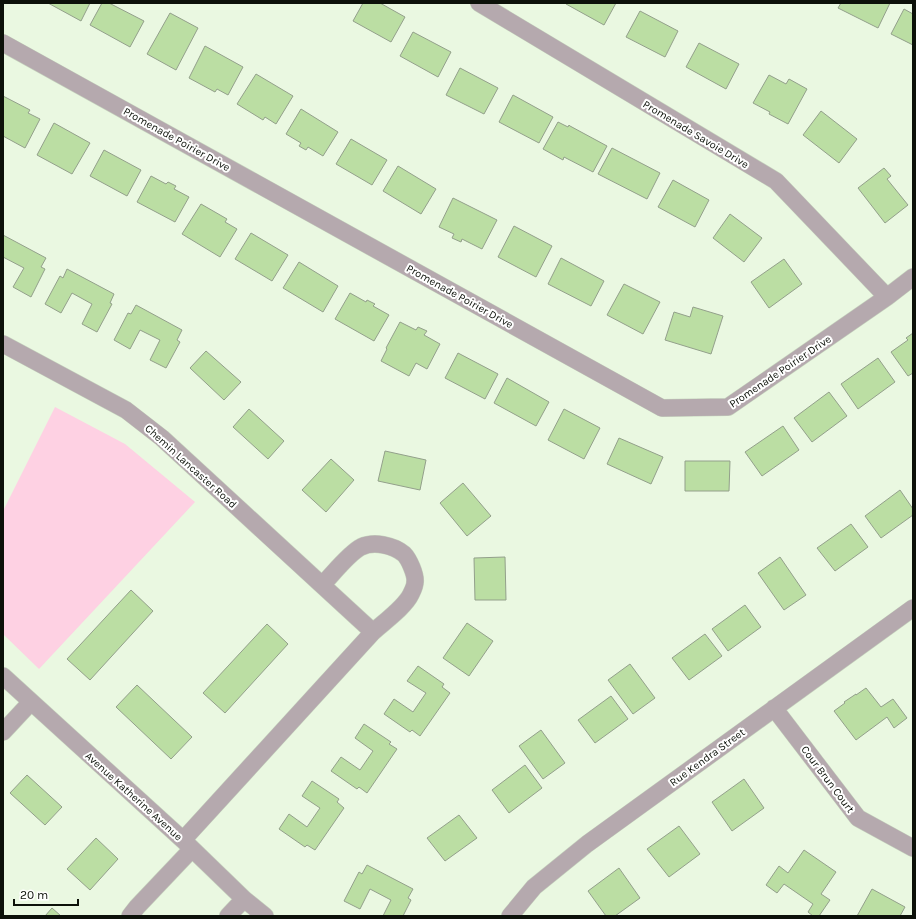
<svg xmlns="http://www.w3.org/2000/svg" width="916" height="919" viewBox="0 0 916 919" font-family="Karla,sans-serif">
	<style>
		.green { fill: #fed1e3 }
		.building { fill: #bbdea3; stroke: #93a08b }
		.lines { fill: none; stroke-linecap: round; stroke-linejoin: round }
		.minor-casing { stroke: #c6d3be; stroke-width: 18 }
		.minor { stroke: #b5a9ae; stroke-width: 17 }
		.labels { text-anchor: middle; stroke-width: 4; stroke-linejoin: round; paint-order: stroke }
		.street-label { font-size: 11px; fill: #0c1109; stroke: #fff }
	</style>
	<rect width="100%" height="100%" fill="#eaf8e1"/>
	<path class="green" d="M 55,407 L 125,444 L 195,502 L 39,669 L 3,634 L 3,511 Z"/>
	<path class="building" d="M 48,3 L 90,3 L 81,21 Z
		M 102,3 L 109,3 L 144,21 L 130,47 L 90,25 Z
		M 363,3 L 380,3 L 405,17 L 391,42 L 353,21 Z
		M 566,3 L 616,3 L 604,25 L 566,4 Z
		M 841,3 L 890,3 L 878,28 L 838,8 Z
		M 904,9 L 913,14 L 913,45 L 891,34 Z
		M 640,11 L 678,31 L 665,57 L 626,37 Z
		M 170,13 L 198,28 L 176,70 L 147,54 Z
		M 413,32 L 451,52 L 438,77 L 400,56 Z
		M 699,43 L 739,64 L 726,89 L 686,67 Z
		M 205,46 L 243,67 L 228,95 L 217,89 L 215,92 L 189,78 Z
		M 460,68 L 498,88 L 484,114 L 446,95 Z
		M 256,74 L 293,96 L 276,124 L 265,117 L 263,120 L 237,104 Z
		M 769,75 L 786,84 L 789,79 L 807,89 L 788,124 L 769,114 L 770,112 L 753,103 Z
		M 513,95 L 553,117 L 539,143 L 499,122 Z
		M 3,96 L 30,110 L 28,113 L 40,119 L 25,148 L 3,136 Z
		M 301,109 L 338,132 L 323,156 L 308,147 L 306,150 L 299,146 L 301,143 L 286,134 Z
		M 821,111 L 857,139 L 839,163 L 803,135 Z
		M 558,122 L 568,127 L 569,125 L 570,126 L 607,146 L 593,172 L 564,157 L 563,160 L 543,149 Z
		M 54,123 L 90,143 L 72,174 L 37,155 Z
		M 351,139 L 387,160 L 372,185 L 336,164 Z
		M 612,148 L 660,173 L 647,199 L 598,174 Z
		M 104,150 L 141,170 L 127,196 L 90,176 Z
		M 398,166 L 436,189 L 421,214 L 383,191 Z
		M 884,168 L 891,176 L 887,179 L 908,205 L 885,223 L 858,188 Z
		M 151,176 L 166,184 L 168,182 L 176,186 L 174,189 L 189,197 L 175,222 L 137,202 Z
		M 673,180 L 709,200 L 695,227 L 658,207 Z
		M 453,198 L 497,220 L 482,249 L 462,239 L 461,242 L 452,238 L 454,234 L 439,227 Z
		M 201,204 L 227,219 L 225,222 L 237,229 L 220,257 L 182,234 Z
		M 730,214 L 762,238 L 744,262 L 713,238 Z
		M 514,226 L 552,246 L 536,277 L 498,257 Z
		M 251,233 L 288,255 L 272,281 L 235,259 Z
		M 3,235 L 46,258 L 41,267 L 45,269 L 31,297 L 13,287 L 24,268 L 3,257 L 3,258 Z
		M 561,258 L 604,281 L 591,306 L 548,284 Z
		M 784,259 L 802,284 L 769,308 L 751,282 Z
		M 299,262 L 338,286 L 323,312 L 283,288 Z
		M 67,269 L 114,294 L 110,303 L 112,304 L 97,332 L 82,324 L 92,304 L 72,293 L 61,313 L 45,304 L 60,276 L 63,278 Z
		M 624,284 L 660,302 L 643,334 L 607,315 Z
		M 350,293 L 366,302 L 367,300 L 375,304 L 373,306 L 389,315 L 374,341 L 335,319 Z
		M 136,305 L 182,330 L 177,340 L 180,342 L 166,368 L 150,360 L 160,340 L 140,330 L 130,349 L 114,340 L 128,313 L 131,314 Z
		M 693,307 L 723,316 L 711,354 L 665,340 L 674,312 L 690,317 Z
		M 400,322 L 416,330 L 418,327 L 427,331 L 424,335 L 440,344 L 427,369 L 416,363 L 409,376 L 381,361 L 387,349 L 386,348 Z
		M 913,333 L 913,373 L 908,376 L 891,352 L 908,340 L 906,338 Z
		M 206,351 L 241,382 L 224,400 L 190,368 Z
		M 458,353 L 498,374 L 485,399 L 445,378 Z
		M 878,358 L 895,382 L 858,409 L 841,384 Z
		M 507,378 L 549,402 L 536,426 L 494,403 Z
		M 829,392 L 847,416 L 812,442 L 794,418 Z
		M 249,409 L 284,441 L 268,459 L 233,427 Z
		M 564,409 L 600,428 L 584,459 L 548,440 Z
		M 783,426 L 799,450 L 762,476 L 745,452 Z
		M 619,438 L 663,457 L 651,484 L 607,464 Z
		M 385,451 L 426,460 L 420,490 L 378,481 Z
		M 331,459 L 354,480 L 326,512 L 302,490 Z
		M 685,461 L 730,461 L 729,491 L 685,491 Z
		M 463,483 L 491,516 L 467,536 L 440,503 Z
		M 900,490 L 913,509 L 913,515 L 881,538 L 865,516 Z
		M 851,524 L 868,547 L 835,571 L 817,548 Z
		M 505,557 L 506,600 L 475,600 L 474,558 Z
		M 780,557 L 806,595 L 784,610 L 758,573 Z
		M 131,590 L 153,611 L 90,680 L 67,659 Z
		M 745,605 L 761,627 L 728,651 L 712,629 Z
		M 467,623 L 493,641 L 469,676 L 443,658 Z
		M 267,624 L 288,644 L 225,713 L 203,693 Z
		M 705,634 L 722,656 L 689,680 L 672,658 Z
		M 630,664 L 655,698 L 633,714 L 608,680 Z
		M 418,666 L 444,684 L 442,687 L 450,693 L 420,736 L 412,730 L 410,732 L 384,714 L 394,699 L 413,712 L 426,693 L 407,681 Z
		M 137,685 L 192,737 L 171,759 L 116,707 Z
		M 866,688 L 881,707 L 893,699 L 907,718 L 894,728 L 887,717 L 856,740 L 834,711 L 845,703 L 844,702 L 856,694 L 856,695 Z
		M 611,696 L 628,719 L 595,743 L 578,720 Z
		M 364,724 L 391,742 L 389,744 L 397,749 L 367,793 L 359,787 L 357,789 L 331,771 L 341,757 L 360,770 L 373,751 L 355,738 Z
		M 541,730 L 565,763 L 543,779 L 519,746 Z
		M 525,765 L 542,788 L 509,813 L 492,790 Z
		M 27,775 L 62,807 L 45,825 L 10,793 Z
		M 744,779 L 764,808 L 732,831 L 712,802 Z
		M 312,781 L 339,799 L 337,802 L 344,808 L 315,850 L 307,845 L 305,847 L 279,829 L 289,814 L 307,827 L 320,808 L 302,796 Z
		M 459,815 L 477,838 L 445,861 L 427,838 Z
		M 679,826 L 700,854 L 669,877 L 647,849 Z
		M 96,838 L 118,859 L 90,890 L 67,869 Z
		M 804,850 L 836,872 L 821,894 L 830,900 L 819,916 L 813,916 L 808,912 L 813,904 L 784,884 L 777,893 L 766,885 L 779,866 L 788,873 Z
		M 367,865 L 413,889 L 408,898 L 411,900 L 403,916 L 383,916 L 391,900 L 370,889 L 360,909 L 344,901 L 359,872 L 362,874 Z
		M 619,868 L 640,898 L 615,916 L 606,916 L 588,891 Z
		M 872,889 L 905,907 L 900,916 L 857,916 Z
		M 52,908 L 61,916 L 45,916 Z"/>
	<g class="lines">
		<g class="minor-casing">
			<path id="minor" d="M 479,3 L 776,181 L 887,297
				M 3,43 L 662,408 L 728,407 L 887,297 L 913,277
				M 3,344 L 126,410 L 162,438 L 373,632 L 183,840
				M 322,585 C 332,575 349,553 361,547 C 374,541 393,545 404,554 C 409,559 416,575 415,582 C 415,585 413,590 411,594 C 405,607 384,622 373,632
				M 3,676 L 183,840 L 244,899 L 265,916
				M 774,708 L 858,818 L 913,848
				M 3,732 L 31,702
				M 130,916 L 137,907 L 192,849
				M 228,916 L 244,899
				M 510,916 L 534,887 L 587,844 L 913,608"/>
		</g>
		<use href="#minor" class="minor"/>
	</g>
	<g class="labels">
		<g class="street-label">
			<text transform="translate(696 134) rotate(31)" y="4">Promenade Savoie Drive</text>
			<text transform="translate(177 139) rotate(29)" y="4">Promenade Poirier Drive</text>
			<text transform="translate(460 296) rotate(29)" y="4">Promenade Poirier Drive</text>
			<text transform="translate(780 371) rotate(-34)" y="4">Promenade Poirier Drive</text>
			<text transform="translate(191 466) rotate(42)" y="4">Chemin Lancaster Road</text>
			<text transform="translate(707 757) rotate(-36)" y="4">Rue Kendra Street</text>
			<text transform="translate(828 779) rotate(53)" y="4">Cour Brun Court</text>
			<text transform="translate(134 796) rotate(42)" y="4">Avenue Katherine Avenue</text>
		</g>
	</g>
	<rect width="916" height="919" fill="none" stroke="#0c1109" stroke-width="8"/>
	<path d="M14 899v6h64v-6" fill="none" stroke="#0c1109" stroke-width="2"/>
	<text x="20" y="899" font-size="12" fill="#0c1109" stroke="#ffffff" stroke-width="3" paint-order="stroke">20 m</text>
</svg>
